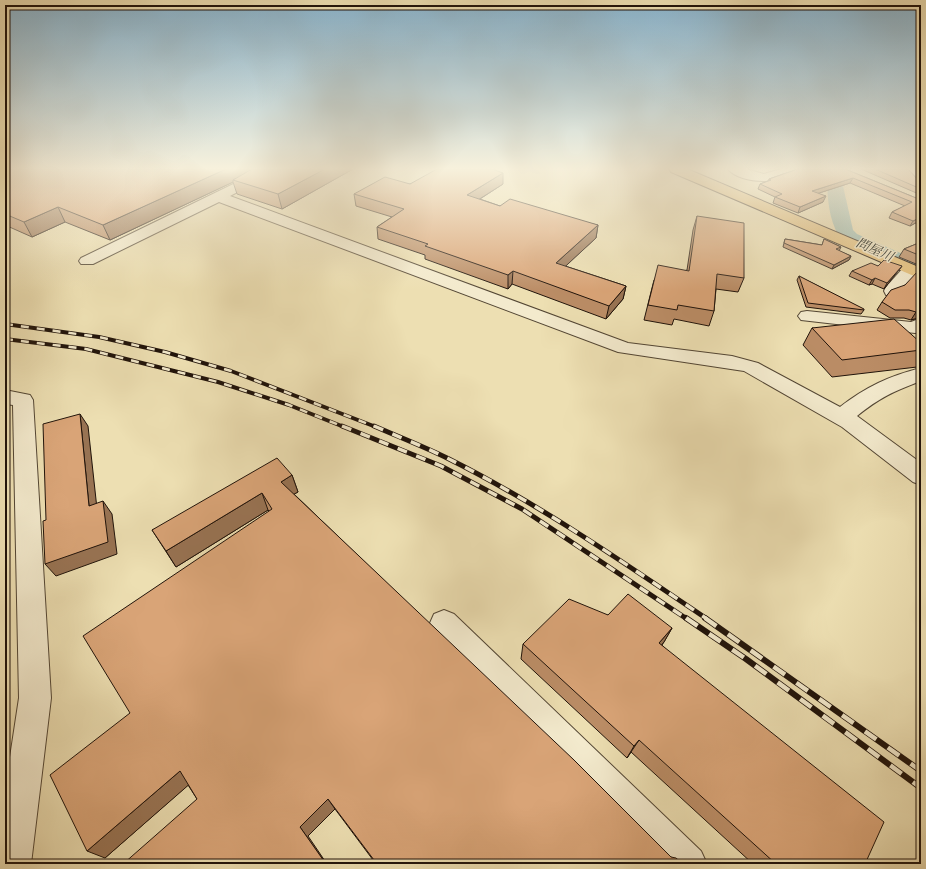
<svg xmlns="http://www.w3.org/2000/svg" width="926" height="869" viewBox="0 0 926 869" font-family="'Old Standard TT','Noto Serif JP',serif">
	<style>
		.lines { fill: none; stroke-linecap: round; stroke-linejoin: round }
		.river { fill: #9abcb3; fill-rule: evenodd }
		.minor-casing { stroke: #534634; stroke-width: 2 }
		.major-casing { stroke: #20130a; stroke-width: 2 }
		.minor { fill: #f3eacd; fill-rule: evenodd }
		.major { fill: #e6c079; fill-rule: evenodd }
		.rail-far2-casing { stroke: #20130a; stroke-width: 4 }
		.rail-far1-casing { stroke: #20130a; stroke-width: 5 }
		.rail-casing { stroke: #20130a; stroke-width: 6 }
		.rail-far2 { stroke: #f3eacd; stroke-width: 2.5; stroke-dasharray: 8; stroke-linecap: butt }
		.rail-far1 { stroke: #f3eacd; stroke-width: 3.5; stroke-dasharray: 10; stroke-linecap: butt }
		.rail { stroke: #f3eacd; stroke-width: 4.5; stroke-dasharray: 14; stroke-linecap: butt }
		.wall { fill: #bb8d66; stroke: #20130a }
		.shaded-wall { fill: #987353; stroke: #20130a }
		.building { fill: #d9a477; stroke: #20130a }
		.labels { text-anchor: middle; stroke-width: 3; stroke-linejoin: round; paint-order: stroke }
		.far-water-label { font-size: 13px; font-style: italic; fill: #4b4e45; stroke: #f3eacd }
	</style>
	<rect width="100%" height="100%" fill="#eddfb2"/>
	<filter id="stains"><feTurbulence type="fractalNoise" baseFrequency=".005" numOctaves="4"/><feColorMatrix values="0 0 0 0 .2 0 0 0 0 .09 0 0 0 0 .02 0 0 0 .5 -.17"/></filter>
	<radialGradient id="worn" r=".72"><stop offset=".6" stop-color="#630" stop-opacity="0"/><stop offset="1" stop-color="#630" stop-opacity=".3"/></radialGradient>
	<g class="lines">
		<path class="river" d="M 828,169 L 844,169 L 843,186 L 853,230 L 857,234 L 921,262 L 921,275 L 843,242 C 828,223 826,193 828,169 Z"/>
		<g class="minor-casing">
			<path id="minor" d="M 264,169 L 281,169 L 230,196 L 628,343 L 732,356 L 758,363 L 840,407 C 866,387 889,376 921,368 L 921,381 C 894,391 879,398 857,416 L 921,463 L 921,485 L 913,482 L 842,427 L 744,371 L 618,352 L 219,202 L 93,264 L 81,264 L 79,261 L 81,258 Z
				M 728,169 L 746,169 L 764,174 L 781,169 L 799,169 C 786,185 741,185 728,169 Z
				M 901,169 L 915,169 L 921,174 L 921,185 L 916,184 Z
				M 910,265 L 916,267 L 918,270 L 916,273 C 907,283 900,298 886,295 L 884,291 L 886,287 L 904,267 Z
				M 807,311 L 911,322 L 921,318 L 921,332 L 915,333 L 801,320 L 798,316 L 801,312 Z
				M 5,390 L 30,395 L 33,400 L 51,698 L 31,864 L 5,864 L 5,790 L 19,698 L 13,405 L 5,404 Z
				M 444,610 L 454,614 L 701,851 L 707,864 L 662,864 L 434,632 L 430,623 L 434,614 Z"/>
		</g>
		<g class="major-casing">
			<path id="major" d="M 669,169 L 687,169 L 921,268 L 921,279 L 671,172 Z"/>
		</g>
		<use href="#minor" class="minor"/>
		<use href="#major" class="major"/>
		<g class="rail-far2-casing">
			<path id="rail-far2" d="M 5,324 L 99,337 L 165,352 L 231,371 L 376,427
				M 5,339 L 86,349 L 218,382 L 289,405 L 344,427"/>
		</g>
		<g class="rail-far1-casing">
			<path id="rail-far1" d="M 342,426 L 441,466 L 522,509 L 687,619
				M 374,426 C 399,437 425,447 449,459 C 539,504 623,562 707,619"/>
		</g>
		<g class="rail-casing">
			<path id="rail" d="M 686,618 L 746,659 L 921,788
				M 705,618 L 921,771"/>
		</g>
		<use href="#rail-far2" class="rail-far2"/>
		<use href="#rail-far1" class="rail-far1"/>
		<use href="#rail" class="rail"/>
	</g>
	<path class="wall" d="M 12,169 L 353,169 L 282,209 L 237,194 L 233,182 L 110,240 L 65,222 L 32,237 L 5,225 L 5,172 Z
		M 845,169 L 921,200 L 921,220 L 910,226 L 889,218 L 892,212 L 905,206 L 850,183 L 819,193 L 823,202 L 798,213 L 773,203 L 775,197 L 758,189 L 760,184 L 768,181 L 769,179 L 795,170 Z
		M 861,169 L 908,169 L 918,180 L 921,180 L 921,195 Z
		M 918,169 L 921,169 L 921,173 Z
		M 410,184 L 503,184 L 480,199 L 500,206 L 598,225 L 596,238 L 565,266 L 626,286 L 623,299 L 606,319 L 512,284 L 508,289 L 425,259 L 425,255 L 378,239 L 377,227 L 392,217 L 356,206 L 354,194 Z
		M 697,216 L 744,278 L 738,292 L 716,289 L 714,311 L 709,326 L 674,319 L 672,325 L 644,320 L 654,280 L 687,270 L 693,230 Z
		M 785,239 L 822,245 L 824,239 L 841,247 L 839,251 L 851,256 L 849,260 L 832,269 L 783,247 Z
		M 921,242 L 921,266 L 899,257 L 904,249 Z
		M 878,266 L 902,266 L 898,271 L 884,289 L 872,284 L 869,285 L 849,276 L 852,271 Z
		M 921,272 L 921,314 L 918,318 L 911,320 L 904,318 L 890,318 L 877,310 L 882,302 L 905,285 Z
		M 799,276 L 864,310 L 861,314 L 806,307 L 797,280 Z
		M 812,328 L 921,343 L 921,360 L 917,367 L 832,377 L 803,345 Z
		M 292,475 L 298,492 L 294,494 L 671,857 L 683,864 L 376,864 L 335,809 L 308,836 L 197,799 L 188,785 L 105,858 L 130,713 L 269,511 L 268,510 L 176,567 L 152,530 Z
		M 608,615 L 672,628 L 664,642 L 662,645 L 865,864 L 753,864 L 631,752 L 627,758 L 521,659 L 523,644 Z"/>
	<path class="shaded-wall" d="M 226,169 L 260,169 L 233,180 L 233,182 L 110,240 L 103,225 Z
		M 325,169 L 353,169 L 282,209 L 278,194 Z
		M 503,173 L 503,184 L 467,207 L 467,195 Z
		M 853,178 L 850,183 L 810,196 L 812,191 Z
		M 826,196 L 823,202 L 798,213 L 800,207 Z
		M 58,207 L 65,222 L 32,237 L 24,222 Z
		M 921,217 L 921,220 L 910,226 L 913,221 Z
		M 598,225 L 596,238 L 555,276 L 556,263 Z
		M 851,256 L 849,260 L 832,269 L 834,265 Z
		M 902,266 L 898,271 L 884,289 L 887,283 Z
		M 513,271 L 512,284 L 508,289 L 508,275 Z
		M 875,278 L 872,284 L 869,285 L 872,280 Z
		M 626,286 L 623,299 L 606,319 L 609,306 Z
		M 921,310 L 921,314 L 918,318 L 911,320 L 916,312 Z
		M 80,414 L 88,426 L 98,518 L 89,506 Z
		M 292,475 L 298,492 L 287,498 L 281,482 Z
		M 262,493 L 268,510 L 176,567 L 166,551 Z
		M 103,501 L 112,514 L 117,554 L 56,576 L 45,564 Z
		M 672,628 L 664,642 L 651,657 L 659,643 Z
		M 639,740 L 627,758 L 634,746 Z
		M 180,771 L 192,782 L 105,858 L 87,851 Z
		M 328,799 L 335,809 L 308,836 L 327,864 L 326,864 L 300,827 Z"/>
	<path class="building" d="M 12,169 L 226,169 L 103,225 L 58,207 L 24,222 L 5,214 L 5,172 Z
		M 252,169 L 325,169 L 278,194 L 233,180 Z
		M 437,169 L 492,169 L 503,173 L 467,195 L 500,206 L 510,199 L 598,225 L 556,263 L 626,286 L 609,306 L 513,271 L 508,275 L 425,246 L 428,244 L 377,227 L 404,209 L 354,194 L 385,177 L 410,184 Z
		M 796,169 L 845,169 L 921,200 L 921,217 L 913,221 L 892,212 L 912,202 L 853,178 L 812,191 L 826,196 L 800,207 L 775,197 L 782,194 L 760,184 L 771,180 L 769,179 L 795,170 Z
		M 875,169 L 908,169 L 918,180 L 921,180 L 921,189 Z
		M 697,216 L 744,223 L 744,278 L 717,274 L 714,311 L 678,305 L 677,310 L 648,305 L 658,265 L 689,271 Z
		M 785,239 L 822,245 L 824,239 L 841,247 L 836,249 L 851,256 L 834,265 L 784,243 Z
		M 921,242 L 921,256 L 904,249 Z
		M 884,260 L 902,266 L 887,283 L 875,278 L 872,280 L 852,271 L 871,263 L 878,266 Z
		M 918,271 L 921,272 L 921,310 L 916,312 L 909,310 L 895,310 L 882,302 L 891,290 L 905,285 Z
		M 799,276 L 864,309 L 864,310 L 808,303 Z
		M 894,319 L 921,343 L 921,350 L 842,360 L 812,328 Z
		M 80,414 L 89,506 L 103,501 L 108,542 L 45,564 L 43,521 L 46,520 L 43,424 Z
		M 277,458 L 292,475 L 281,482 L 574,760 L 671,857 L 676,858 L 683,864 L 377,864 L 328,799 L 300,827 L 326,864 L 123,864 L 197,799 L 180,771 L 87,851 L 50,775 L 130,713 L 83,636 L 272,509 L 262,493 L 166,551 L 152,530 Z
		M 628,594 L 672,628 L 659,643 L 884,822 L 865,864 L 776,864 L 639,740 L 634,746 L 523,644 L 569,599 L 608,615 Z"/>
	<linearGradient id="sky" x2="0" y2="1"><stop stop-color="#89b7d3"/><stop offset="0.58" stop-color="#f7f1dc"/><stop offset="1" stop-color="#f7f1dc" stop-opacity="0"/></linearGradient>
	<rect width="926" height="291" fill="url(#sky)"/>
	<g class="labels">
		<g class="far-water-label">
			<text transform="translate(875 249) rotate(24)" y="5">問屋川</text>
		</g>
	</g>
	<rect width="926" height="869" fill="none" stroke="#eddfb2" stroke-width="20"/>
	<rect x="6" y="6" width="914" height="857" fill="none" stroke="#20130a" stroke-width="2"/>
	<rect x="10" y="10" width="906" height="849" fill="none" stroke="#20130a"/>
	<rect width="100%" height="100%" filter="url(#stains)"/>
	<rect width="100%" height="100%" fill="url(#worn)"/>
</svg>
